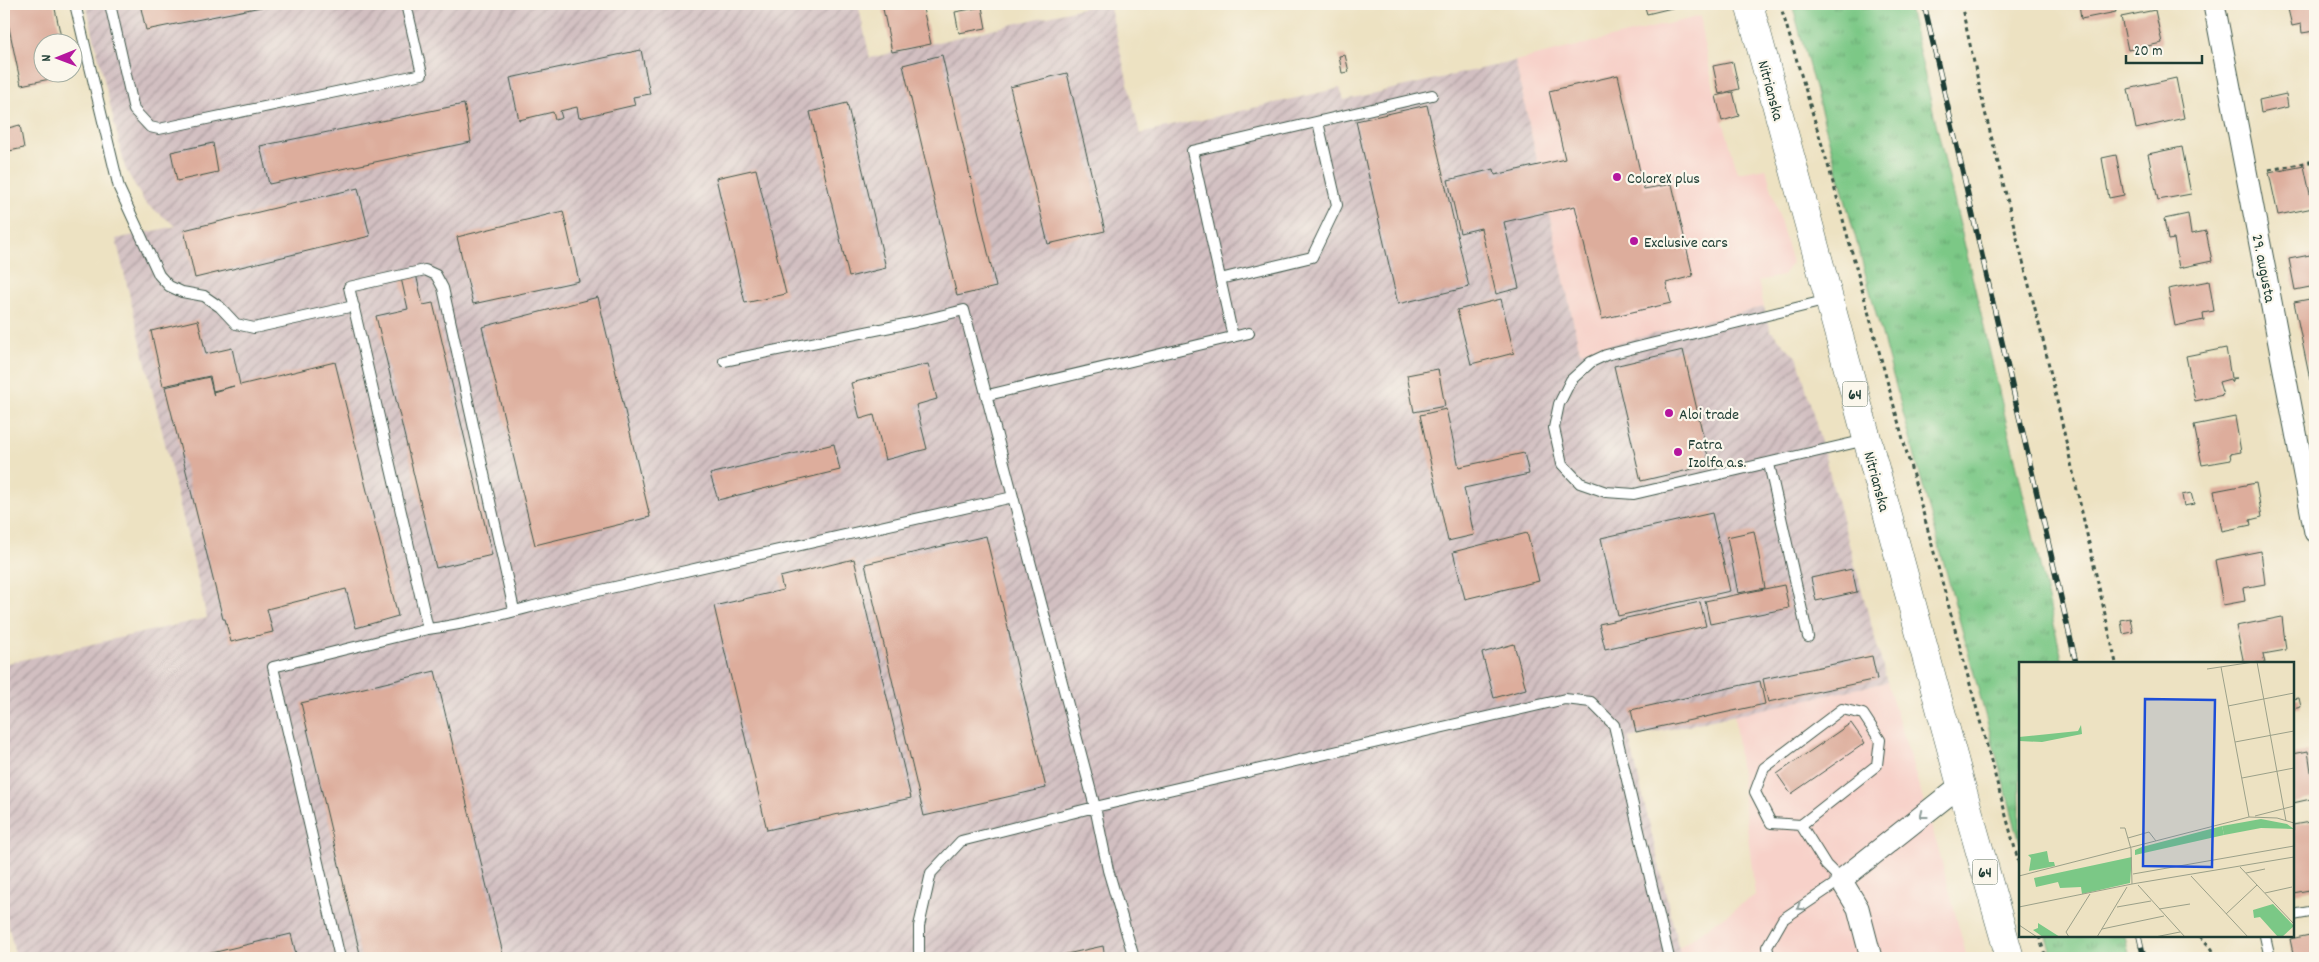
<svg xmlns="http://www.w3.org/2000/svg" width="2319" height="962" viewBox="0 0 2319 962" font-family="Dekko,sans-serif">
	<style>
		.built { fill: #f7d1c9 }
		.industrial { fill: url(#industrial-furrows) }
		.grass { fill: url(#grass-tufts); stroke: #4d825d }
		.building { fill: #ddad9c }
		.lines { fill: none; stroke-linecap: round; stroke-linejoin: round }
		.lane-casing { stroke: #3e5649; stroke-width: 12 }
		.street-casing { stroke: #3e5649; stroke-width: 23 }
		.primary-casing { stroke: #3e5649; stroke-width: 29 }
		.path { stroke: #3e5649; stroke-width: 3; stroke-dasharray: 4 4; stroke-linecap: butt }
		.lane { stroke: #fff; stroke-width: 10 }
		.street { stroke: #fff; stroke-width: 21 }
		.primary { stroke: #fff; stroke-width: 28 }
		.rail-casing { stroke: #1f3d34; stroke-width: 5.5 }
		.rail { stroke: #fbf7ec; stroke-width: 4; stroke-dasharray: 11; stroke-linecap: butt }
		.oneway { stroke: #8f9e9a }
		.poi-dot { fill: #b5179e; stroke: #fbf7ec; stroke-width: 2 }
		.labels { text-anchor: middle; stroke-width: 4.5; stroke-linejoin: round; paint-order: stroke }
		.shield { fill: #fbf7ec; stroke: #61756b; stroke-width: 1 }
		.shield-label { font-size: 15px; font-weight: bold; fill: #1f3d34 }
		.street-label { font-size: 16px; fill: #1f3d34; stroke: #fbf7ec }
		.poi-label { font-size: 16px; fill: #1f3d34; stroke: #fbf7ec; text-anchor: start }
		.inset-road { fill: none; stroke: #9ba089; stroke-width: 1 }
		.view { fill: #1d4ed8; fill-opacity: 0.15; stroke: #1d4ed8; stroke-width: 2.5 }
		.inset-edge { fill: none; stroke: #1f3d34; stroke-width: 2.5 }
	</style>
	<defs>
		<pattern id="industrial-furrows" width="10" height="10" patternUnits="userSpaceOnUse" patternTransform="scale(1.25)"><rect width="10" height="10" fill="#d2bfc1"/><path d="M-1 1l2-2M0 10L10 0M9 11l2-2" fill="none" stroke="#aa9c9e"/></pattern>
		<pattern id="grass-tufts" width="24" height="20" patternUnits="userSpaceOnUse" patternTransform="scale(1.25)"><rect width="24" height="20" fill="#7bc886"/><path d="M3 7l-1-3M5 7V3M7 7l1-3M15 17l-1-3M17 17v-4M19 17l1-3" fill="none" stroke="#64a46e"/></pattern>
	</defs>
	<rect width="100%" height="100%" fill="#fbf7ec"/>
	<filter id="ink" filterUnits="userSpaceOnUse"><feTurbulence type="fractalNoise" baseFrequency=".02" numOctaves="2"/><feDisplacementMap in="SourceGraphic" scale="10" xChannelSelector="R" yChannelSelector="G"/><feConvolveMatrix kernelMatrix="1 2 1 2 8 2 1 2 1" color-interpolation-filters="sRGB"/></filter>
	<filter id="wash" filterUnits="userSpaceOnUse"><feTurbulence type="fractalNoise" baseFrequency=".0096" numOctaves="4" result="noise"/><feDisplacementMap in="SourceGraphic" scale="20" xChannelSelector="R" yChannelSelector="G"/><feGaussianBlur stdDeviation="1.12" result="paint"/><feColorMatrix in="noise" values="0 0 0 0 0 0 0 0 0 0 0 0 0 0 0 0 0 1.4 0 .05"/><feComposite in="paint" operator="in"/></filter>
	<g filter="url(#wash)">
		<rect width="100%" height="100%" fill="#ede2c2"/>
		<path class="built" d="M 1701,16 L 1703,40 L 1716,96 L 1738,173 L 1766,168 L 1792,263 L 1782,276 L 1758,281 L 1764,307 L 1580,352 L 1515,61 Z
			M 1887,682 L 1938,848 L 1967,958 L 1681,958 L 1678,948 L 1755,895 L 1734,714 Z"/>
		<path class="industrial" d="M 86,4 L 858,4 L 870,58 L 1099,4 L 1109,4 L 1140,134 L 1340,88 L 1344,100 L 1515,61 L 1580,352 L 1764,307 L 1771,331 L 1798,359 L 1887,682 L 1629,738 L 1681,958 L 16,958 L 4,907 L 4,664 L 207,618 L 116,239 L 176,226 L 145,203 L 125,168 Z"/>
		<path class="grass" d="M 1792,4 L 1908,4 L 2063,663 L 2020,663 L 2020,843 Z
			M 2047,936 L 2125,936 L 2130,958 L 2053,958 Z"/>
		<g id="blocks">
			<path class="building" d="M 4,4 L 54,4 L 62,42 L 42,42 L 42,72 L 68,72 L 69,75 L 21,85 Z
				M 140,4 L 271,4 L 271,5 L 146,30 Z
				M 882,4 L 922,4 L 931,44 L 892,52 Z
				M 1644,4 L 1679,4 L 1680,6 L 1647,14 Z
				M 2085,4 L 2114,4 L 2116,12 L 2081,19 L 2079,5 Z
				M 2301,4 L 2315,4 L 2315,31 L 2302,33 L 2301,24 L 2292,26 L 2288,9 L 2301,6 Z
				M 982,7 L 986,28 L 959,33 L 955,12 Z
				M 2155,10 L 2162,43 L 2128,50 L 2121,17 Z
				M 641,50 L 650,94 L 633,97 L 635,105 L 579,118 L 577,107 L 560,111 L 562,118 L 555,120 L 553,112 L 519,120 L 510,78 Z
				M 942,55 L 996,287 L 957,296 L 903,65 Z
				M 1345,55 L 1349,72 L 1342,73 L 1339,56 Z
				M 1733,62 L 1739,89 L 1719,94 L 1713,66 Z
				M 1067,73 L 1105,231 L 1048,244 L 1010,87 Z
				M 1618,75 L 1644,189 L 1672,184 L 1693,276 L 1666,283 L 1671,303 L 1602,319 L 1575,206 L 1504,222 L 1519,288 L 1496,294 L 1481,228 L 1460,233 L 1448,180 L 1494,169 L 1495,175 L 1565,159 L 1549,91 Z
				M 2176,78 L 2184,118 L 2136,129 L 2128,89 Z
				M 1733,92 L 1739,116 L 1722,121 L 1716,96 Z
				M 2286,94 L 2288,107 L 2261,113 L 2259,100 Z
				M 847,103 L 886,268 L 849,277 L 810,112 Z
				M 464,104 L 471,142 L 269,184 L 260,146 Z
				M 1427,105 L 1469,287 L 1398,304 L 1356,121 Z
				M 20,125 L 24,148 L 4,152 L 4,129 Z
				M 213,143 L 218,172 L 177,181 L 171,152 Z
				M 2182,147 L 2191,194 L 2158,200 L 2148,154 Z
				M 2116,155 L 2124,195 L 2109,198 L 2102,158 Z
				M 2304,166 L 2313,208 L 2278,215 L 2269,173 Z
				M 756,169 L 786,294 L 745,303 L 716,178 Z
				M 358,188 L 370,236 L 195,278 L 184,230 Z
				M 563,211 L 579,281 L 473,304 L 457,237 Z
				M 2188,214 L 2191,234 L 2206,231 L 2212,261 L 2179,268 L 2174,239 L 2168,240 L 2164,219 Z
				M 2315,254 L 2315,286 L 2295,290 L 2289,259 Z
				M 416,274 L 423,305 L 433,303 L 492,555 L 436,568 L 376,316 L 408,309 L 401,278 Z
				M 2209,281 L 2214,311 L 2203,313 L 2204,320 L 2175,326 L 2168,289 Z
				M 598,297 L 650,517 L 535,545 L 482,327 Z
				M 2315,298 L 2315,379 L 2310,380 L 2294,302 Z
				M 1501,299 L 1514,353 L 1471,364 L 1457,310 Z
				M 198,320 L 206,354 L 232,348 L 240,385 L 335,362 L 398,616 L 356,628 L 346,589 L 267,609 L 273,632 L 231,642 L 225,619 L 223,619 L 165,387 L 209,377 L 214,396 L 213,392 L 234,386 L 213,391 L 210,376 L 163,386 L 151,331 Z
				M 2226,348 L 2231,378 L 2237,378 L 2232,379 L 2232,383 L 2230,379 L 2219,382 L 2223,395 L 2195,401 L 2186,356 Z
				M 1683,350 L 1710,465 L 1641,481 L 1614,366 Z
				M 928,364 L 937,399 L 916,405 L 927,449 L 885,460 L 874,415 L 860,419 L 851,383 Z
				M 1438,369 L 1445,406 L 1414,412 L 1407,375 Z
				M 1446,409 L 1459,467 L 1524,453 L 1529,474 L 1464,488 L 1474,535 L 1448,541 L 1420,415 Z
				M 2235,417 L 2241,452 L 2230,454 L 2231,460 L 2202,465 L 2194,425 Z
				M 834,444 L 840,470 L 718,500 L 710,474 Z
				M 2256,483 L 2262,517 L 2250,520 L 2251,525 L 2222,531 L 2214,491 Z
				M 2191,493 L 2194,504 L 2184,506 L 2182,495 Z
				M 1712,513 L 1730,591 L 1618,616 L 1601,538 Z
				M 1754,531 L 1765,588 L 1738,593 L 1727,537 Z
				M 1527,533 L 1539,581 L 1465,599 L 1453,552 Z
				M 986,536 L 1046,788 L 924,816 L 865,564 Z
				M 2261,551 L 2265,584 L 2243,588 L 2245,601 L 2223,605 L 2215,560 Z
				M 854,559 L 911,798 L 767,830 L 714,606 L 783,590 L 780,577 Z
				M 1852,569 L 1857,592 L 1816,601 L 1811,578 Z
				M 1784,585 L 1789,608 L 1710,624 L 1705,601 Z
				M 1700,602 L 1706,626 L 1605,649 L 1599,624 Z
				M 2282,617 L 2286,650 L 2263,654 L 2265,663 L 2242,663 L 2243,659 L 2236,626 Z
				M 2130,618 L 2133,632 L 2123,634 L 2121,620 Z
				M 1514,644 L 1526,689 L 1494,698 L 1482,653 Z
				M 1872,656 L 1877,679 L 1768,702 L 1763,679 Z
				M 435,671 L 504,958 L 361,958 L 301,703 Z
				M 1760,681 L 1765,704 L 1636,732 L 1631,710 Z
				M 2299,698 L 2301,707 L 2293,709 L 2293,699 Z
				M 1851,723 L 1865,743 L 1791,794 L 1777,774 Z
				M 2308,751 L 2315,798 L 2293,803 L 2293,754 Z
				M 2315,821 L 2315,889 L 2293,893 L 2293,825 Z
				M 291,934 L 297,958 L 191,958 Z
				M 2315,934 L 2315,958 L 2294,958 L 2290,939 Z
				M 1103,946 L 1105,958 L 1053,958 L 1053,957 Z"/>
		</g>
	</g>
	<g filter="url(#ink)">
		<use href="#blocks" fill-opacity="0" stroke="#3e5649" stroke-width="1"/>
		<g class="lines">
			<g class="lane-casing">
				<path id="lane" d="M 75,4 L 119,188 L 159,275 L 169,286 L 182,292 L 204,296 L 220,307 L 236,324 L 254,328 L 354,306
					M 110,4 L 134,110 L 150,127 L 159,129 L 422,74 L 406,4
					M 1220,279 L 1312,257 L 1337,205 L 1318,122
					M 1828,300 L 1606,355 L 1591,362 L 1571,380 L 1559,404 L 1554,428 L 1562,464 L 1580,483 L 1606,492 L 1634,494 L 1866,440
					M 1233,337 L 1192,151 L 1432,95
					M 724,361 L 915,322 L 964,310 L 1013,497
					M 988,395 L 1249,333
					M 1769,464 L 1808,637
					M 514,610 L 443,288 L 436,275 L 425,270 L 349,287 L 428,629 C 478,623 526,607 575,596 L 1013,497 L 1095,807 L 1108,870 L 1134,958
					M 1842,709 L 1863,714 L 1880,740 L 1877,765 L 1801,825 L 1771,823 L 1755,792 L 1764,768 Z
					M 2293,915 L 2315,911
					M 2265,936 L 2270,958
					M 340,958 L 273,667 L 428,629
					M 919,958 L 919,926 L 931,873 L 961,841 L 1095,807 L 1565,699 L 1591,702 L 1614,725 L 1669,958
					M 1770,958 L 1767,947 L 1783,919 L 1841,880 L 1826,865 L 1801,825"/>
			</g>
			<g class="street-casing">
				<path id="street" d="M 2214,4 L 2315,532
					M 1871,958 L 1858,908 L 1841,880 L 1961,785"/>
			</g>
			<g class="primary-casing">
				<path id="primary" d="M 1749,4 L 1961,785 L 2010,958"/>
			</g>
			<path class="path" d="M 1780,4 L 1830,172 L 2020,867
				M 1961,4 L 1985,112 L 2045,348 L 2116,663
				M 2269,170 L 2315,161
				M 2039,936 L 2046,958
				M 2200,936 L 2212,949 L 2216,958"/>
			<use href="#lane" class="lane"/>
			<use href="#street" class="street"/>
			<use href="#primary" class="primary"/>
			<g class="rail-casing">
				<path id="rail" d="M 1924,4 L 2076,663
					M 2139,936 L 2144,958"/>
			</g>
			<use href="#rail" class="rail"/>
		</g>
		<defs><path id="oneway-chevron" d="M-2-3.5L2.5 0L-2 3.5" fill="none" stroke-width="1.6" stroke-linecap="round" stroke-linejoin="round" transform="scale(1.25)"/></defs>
		<g class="oneway">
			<use href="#oneway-chevron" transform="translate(1923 815) rotate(142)"/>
			<use href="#oneway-chevron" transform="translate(1800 907) rotate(146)"/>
		</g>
	</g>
	<g class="poi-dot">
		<circle cx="1617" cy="177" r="5"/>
		<circle cx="1634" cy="241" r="5"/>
		<circle cx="1669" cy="413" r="5"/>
		<circle cx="1678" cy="452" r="5"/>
	</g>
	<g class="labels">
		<g class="shield">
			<rect x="1842.5" y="381.5" width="25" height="25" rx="4"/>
			<rect x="1972.5" y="859.5" width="25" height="25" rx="4"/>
		</g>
		<g class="shield-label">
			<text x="1855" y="399">64</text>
			<text x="1985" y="877">64</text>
		</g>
		<g class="street-label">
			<text transform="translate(1772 90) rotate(75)" y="6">Nitrianska</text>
			<text transform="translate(2265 268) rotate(79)" y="6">29. augusta</text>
			<text transform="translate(1878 481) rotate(75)" y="6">Nitrianska</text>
		</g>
		<g class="poi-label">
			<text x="1627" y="183">ColoreX plus</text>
			<text x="1644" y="247">Exclusive cars</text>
			<text x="1679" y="419">Aloi trade</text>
			<text x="1688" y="449">Fatra<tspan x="1688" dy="18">Izolfa a.s.</tspan></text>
		</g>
	</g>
	<g transform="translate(2019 662)">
		<rect width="275" height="275" fill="#ede2c2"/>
		<path d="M 62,63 L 63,72 L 23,80 L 0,79 L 0,75 L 59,69 ZM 242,157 L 268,162 L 275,167 L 242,166 ZM 203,164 L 205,173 L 116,193 L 116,188 L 123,185 ZM 28,189 L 30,200 L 35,200 L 36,204 L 10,209 L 12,196 L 9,193 Z" fill="#7bc886"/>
		<path d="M 113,195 L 111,221 L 63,232 L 62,225 L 41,226 L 39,220 L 17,225 L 15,216 ZM 254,242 L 275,264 L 263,275 L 259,275 L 241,255 L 235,256 L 234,248 ZM 19,261 L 41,275 L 24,275 L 14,268 L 19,266 Z" fill="#7bc886"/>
		<path d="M 242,157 L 242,166 L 205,173 L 203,164 Z" fill="#7bc886"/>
		<path class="inset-road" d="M 238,0 L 267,159M 202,5 L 230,155M 188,7 L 235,0M 209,44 L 275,31M 216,80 L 275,69M 223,116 L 275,106M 236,154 L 275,144M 101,166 L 106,166 L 112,187 L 113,222M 109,176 L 130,170 L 137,179M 221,205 L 275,262M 227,211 L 246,207M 114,212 L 275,184M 0,214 L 230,155 L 258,156 L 275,161M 172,214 L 229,275M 113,222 L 275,195M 119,223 L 166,275M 246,231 L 273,225M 0,245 L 113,222M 98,245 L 132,239M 140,247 L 171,242M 207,252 L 238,223M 0,263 L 18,275M 83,267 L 145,254M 50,275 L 47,270 L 71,232M 78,275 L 108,225M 136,275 L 161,270"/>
		<path class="view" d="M 126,37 L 196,38 L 193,205 L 124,204 Z"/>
		<rect width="275" height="275" class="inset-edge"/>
	</g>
	<rect width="2319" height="962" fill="none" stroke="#fbf7ec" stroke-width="20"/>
	<g transform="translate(58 58) rotate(269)"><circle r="24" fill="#fbf7ec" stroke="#a3ada2"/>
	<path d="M0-4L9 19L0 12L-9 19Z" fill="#b5179e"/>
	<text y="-8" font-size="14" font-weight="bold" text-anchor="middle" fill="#1f3d34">N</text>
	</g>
	<path d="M2126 55v8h76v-8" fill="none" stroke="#1f3d34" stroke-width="2.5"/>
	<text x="2134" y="55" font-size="15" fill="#1f3d34" stroke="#fbf7ec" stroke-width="4" paint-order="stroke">20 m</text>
</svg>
